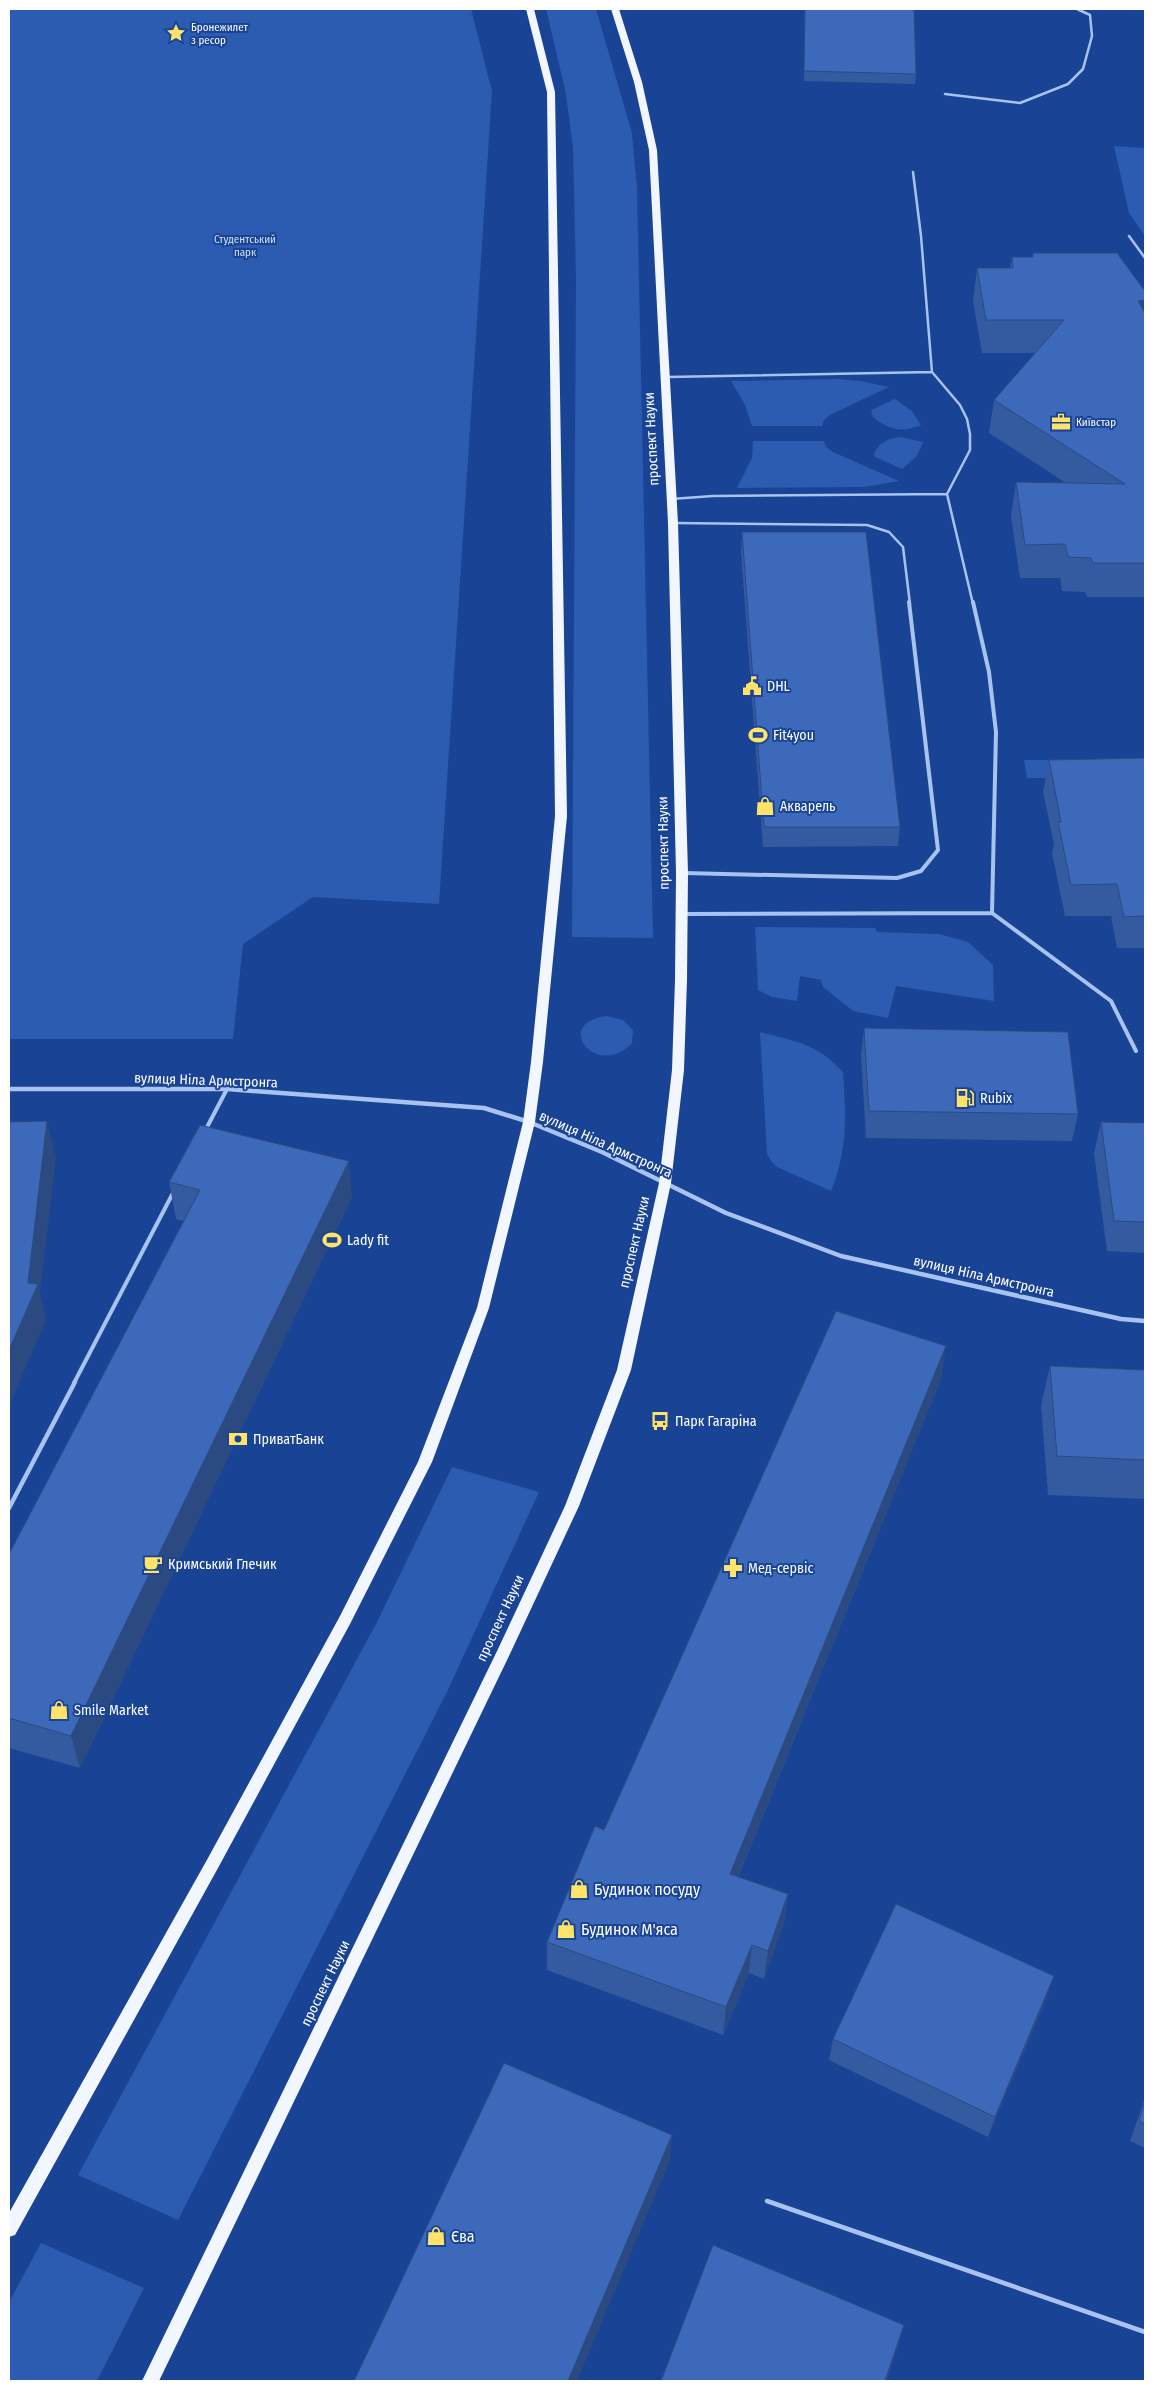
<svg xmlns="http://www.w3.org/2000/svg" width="1154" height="2390" viewBox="0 0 1154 2390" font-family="'Fira Sans Condensed',sans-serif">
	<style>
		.green { fill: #2c5bb2 }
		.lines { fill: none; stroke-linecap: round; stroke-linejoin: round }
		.service-far2 { stroke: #a9c3f0; stroke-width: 2.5 }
		.service-far1 { stroke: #a9c3f0; stroke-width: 4 }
		.service { stroke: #a9c3f0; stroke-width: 4.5 }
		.minor { stroke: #a9c3f0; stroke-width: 4.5 }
		.primary { fill: #f2f6ff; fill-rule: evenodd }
		.wall { fill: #345aa0 }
		.shaded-wall { fill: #2b4a82 }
		.building { fill: #3d69ba; stroke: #2b4a82 }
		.labels { text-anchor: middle; stroke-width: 4; stroke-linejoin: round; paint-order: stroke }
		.far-poi-label { font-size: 11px; fill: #fff; stroke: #194394; text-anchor: start }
		.far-park-label { font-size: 11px; fill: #d0e0fb; stroke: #194394 }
		.street-label { font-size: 14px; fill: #fff; stroke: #194394 }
		.poi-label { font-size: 14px; fill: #fff; stroke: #194394; text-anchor: start }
		.near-poi-label { font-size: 16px; fill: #fff; stroke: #194394; text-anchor: start }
	</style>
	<rect width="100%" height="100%" fill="#194394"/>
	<path class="green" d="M 9,9 L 471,9 L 492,91 L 439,904 L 313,897 L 243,944 L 233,1039 L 9,1039 Z
		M 546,9 L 596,9 L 632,133 L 637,189 L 653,938 L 572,937 L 576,280 L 573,148 L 566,94 Z
		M 1114,146 L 1145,148 L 1145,236 L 1129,213 Z
		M 837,379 L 861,381 L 889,387 L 830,415 L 824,420 L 822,426 L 752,426 L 745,405 L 731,381 Z
		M 895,399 L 912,411 L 921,425 C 902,433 889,430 873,417 L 871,410 Z
		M 900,437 L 923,442 L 917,456 L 902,469 L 875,457 L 874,454 C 878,443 889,438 900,437 Z
		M 753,441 L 824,441 L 826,447 L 833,452 L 899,481 L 864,487 L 737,488 L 752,458 Z
		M 1024,760 L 1145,760 L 1145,778 L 1027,778 Z
		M 755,927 L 875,928 L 877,932 L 939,934 L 968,942 L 993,965 L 994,1001 L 896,986 L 888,1018 L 853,1011 L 823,987 L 821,980 L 800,976 L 797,1001 L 772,997 L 758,990 Z
		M 606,1016 L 623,1020 L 633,1030 L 632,1043 C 598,1080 551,1024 606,1016 Z
		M 760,1032 C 797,1042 816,1043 843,1072 C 846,1115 848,1150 831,1191 L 777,1167 L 771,1161 L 767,1154 Z
		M 452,1467 L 539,1492 L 447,1692 L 178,2220 L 78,2175 L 376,1624 Z
		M 41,2243 L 144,2288 L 97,2381 L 9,2381 L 9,2302 Z"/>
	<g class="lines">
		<path class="service-far2" d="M 945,94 L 1020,103 L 1068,84 L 1083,69 L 1092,36 L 1090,15 L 1077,9
			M 913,172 L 921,236 L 932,372 L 960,405 L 967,419 L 970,434 L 970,450 L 947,494 L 973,604
			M 1129,236 L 1145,258
			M 667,377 L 932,372
			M 671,499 L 713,496 L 947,494
			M 673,523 L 867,525 L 889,532 L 903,547 L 910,604"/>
		<path class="service-far1" d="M 973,602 L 989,672 L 996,732 L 992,913 L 1111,1001 L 1136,1051
			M 684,873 L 897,878 L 921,871 L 938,850 L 909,602
			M 684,914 L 992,913
			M 205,1131 L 227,1089
			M 74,1383 L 174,1191"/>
		<path class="service" d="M 9,1508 L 75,1382
			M 767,2201 L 1145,2332"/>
		<path class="minor" d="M 9,1089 L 227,1089 L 484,1108 L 529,1122 L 602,1152 L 726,1213 L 841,1256 L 1121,1319 L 1145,1321"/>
		<path class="primary" d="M 526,9 L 534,9 L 555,92 L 567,816 L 543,1062 L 535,1122 L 489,1308 L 432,1462 L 350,1624 L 218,1868 L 15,2235 L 9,2237 L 9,2213 L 208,1858 L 340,1616 L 418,1462 L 477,1308 L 523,1122 L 531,1062 L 555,816 L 547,92 Z
			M 611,9 L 619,9 L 642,82 L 657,150 L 678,523 L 688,873 L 687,980 L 684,1070 L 671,1183 L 631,1370 L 579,1506 L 509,1656 L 159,2381 L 142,2381 L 498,1649 L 565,1506 L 617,1370 L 659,1183 L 672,1070 L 675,980 L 676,873 L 668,523 L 649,150 L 634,82 Z"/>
	</g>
	<path class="wall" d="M 805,9 L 914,9 L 916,74 L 915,84 L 804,81 Z
		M 1033,253 L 1145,291 L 1145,597 L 1087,597 L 1085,592 L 1062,591 L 1060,578 L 1020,578 L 1011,516 L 1016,482 L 1066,483 L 989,433 L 994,400 L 1035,353 L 982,353 L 973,301 L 977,268 L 1010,268 L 1012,257 L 1032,257 Z
		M 742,532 L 900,827 L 898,846 L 763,847 L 741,552 Z
		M 1145,758 L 1145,948 L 1117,948 L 1111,916 L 1065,916 L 1052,853 L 1054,844 L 1043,792 L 1049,760 Z
		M 864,1028 L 1078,1114 L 1072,1141 L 866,1138 L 861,1056 Z
		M 1101,1122 L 1145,1123 L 1145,1253 L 1107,1251 L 1094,1153 Z
		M 169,1182 L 352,1197 L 80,1768 L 9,1748 L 9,1554 L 184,1221 L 176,1219 Z
		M 1050,1366 L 1145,1370 L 1145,1499 L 1048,1495 L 1041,1405 Z
		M 941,1379 L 738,1877 L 788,1894 L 784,1923 L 764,1979 L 749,1973 L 723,2035 L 547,1970 L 547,1942 Z
		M 1047,1998 L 988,2137 L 829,2060 L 833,2039 Z
		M 1145,2098 L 1145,2148 L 1130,2141 Z"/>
	<path class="shaded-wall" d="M 1145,300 L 1145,332 L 1138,301 Z
		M 47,1121 L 56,1158 L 40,1293 L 46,1320 L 9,1407 L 9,1350 L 28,1283 Z
		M 349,1161 L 352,1197 L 80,1768 L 71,1736 Z
		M 946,1346 L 941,1379 L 727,1903 L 730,1874 Z
		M 788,1894 L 784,1923 L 764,1979 L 768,1951 Z
		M 752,1945 L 749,1973 L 723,2035 L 726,2007 Z
		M 1054,1976 L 1047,1998 L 988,2137 L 995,2117 Z
		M 672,2135 L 670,2160 L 577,2381 L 568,2381 Z
		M 904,2325 L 898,2347 L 887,2381 L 885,2381 Z"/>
	<path class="building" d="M 805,9 L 914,9 L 916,74 L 804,71 Z
		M 1033,253 L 1117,253 L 1145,291 L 1145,300 L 1138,301 L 1145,313 L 1145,563 L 1093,563 L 1091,558 L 1068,557 L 1065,544 L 1025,545 L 1016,482 L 1125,484 L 994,400 L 1064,320 L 986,320 L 977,268 L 1013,268 L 1012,257 L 1033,257 Z
		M 742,532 L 866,532 L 900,827 L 764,827 Z
		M 1145,758 L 1145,916 L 1124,917 L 1117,884 L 1071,885 L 1058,822 L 1061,822 L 1049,760 Z
		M 864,1028 L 1068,1032 L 1078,1114 L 869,1111 Z
		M 47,1121 L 28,1283 L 38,1284 L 9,1350 L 9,1122 Z
		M 1101,1122 L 1145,1123 L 1145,1222 L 1114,1221 Z
		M 200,1125 L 349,1161 L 71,1736 L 9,1718 L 9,1554 L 200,1190 L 169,1182 Z
		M 836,1311 L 946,1346 L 730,1874 L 788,1894 L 768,1951 L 752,1945 L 726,2007 L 547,1942 L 595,1826 L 604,1830 Z
		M 1050,1366 L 1145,1370 L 1145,1460 L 1057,1456 Z
		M 896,1904 L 1054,1976 L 995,2117 L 833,2039 Z
		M 504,2063 L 672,2135 L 568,2381 L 354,2381 Z
		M 1145,2102 L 1145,2124 L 1139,2121 Z
		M 713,2245 L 904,2325 L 885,2381 L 661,2381 Z"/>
	<defs>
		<g id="sight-bare" transform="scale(1.5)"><path d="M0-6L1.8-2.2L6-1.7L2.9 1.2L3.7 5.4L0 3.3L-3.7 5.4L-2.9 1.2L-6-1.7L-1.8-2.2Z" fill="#ffe268" stroke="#194394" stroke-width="2.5" paint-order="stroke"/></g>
		<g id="office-bare" transform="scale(1.5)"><path d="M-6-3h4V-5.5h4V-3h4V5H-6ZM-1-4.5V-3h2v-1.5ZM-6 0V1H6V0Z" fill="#ffe268" stroke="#194394" stroke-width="2.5" paint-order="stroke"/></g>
		<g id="civic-bare" transform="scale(1.5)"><path d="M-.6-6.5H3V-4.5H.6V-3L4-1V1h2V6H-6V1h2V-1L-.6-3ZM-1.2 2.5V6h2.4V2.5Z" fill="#ffe268" stroke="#194394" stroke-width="2.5" paint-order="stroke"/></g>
		<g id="stadium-bare" transform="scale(1.5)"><path d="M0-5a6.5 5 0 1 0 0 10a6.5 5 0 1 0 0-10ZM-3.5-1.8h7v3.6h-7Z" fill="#ffe268" stroke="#194394" stroke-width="2.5" paint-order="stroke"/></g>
		<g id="shop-bare" transform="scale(1.5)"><path d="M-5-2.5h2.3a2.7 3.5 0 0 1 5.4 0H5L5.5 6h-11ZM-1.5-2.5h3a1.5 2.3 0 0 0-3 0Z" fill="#ffe268" stroke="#194394" stroke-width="2.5" paint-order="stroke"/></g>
		<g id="fuel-bare" transform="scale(1.5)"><path d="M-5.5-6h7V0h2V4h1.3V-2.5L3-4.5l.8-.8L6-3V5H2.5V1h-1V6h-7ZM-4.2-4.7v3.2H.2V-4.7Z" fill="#ffe268" stroke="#194394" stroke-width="2.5" paint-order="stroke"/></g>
		<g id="bus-bare" transform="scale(1.5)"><path d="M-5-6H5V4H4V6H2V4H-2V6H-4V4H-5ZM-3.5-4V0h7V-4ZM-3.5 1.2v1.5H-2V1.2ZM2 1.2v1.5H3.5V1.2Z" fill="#ffe268" stroke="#194394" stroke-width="2.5" paint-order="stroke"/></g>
		<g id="bank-bare" transform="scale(1.5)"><path d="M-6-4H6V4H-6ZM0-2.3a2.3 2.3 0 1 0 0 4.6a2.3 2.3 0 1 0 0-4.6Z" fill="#ffe268" stroke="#194394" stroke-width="2.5" paint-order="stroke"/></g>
		<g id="cafe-bare" transform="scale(1.5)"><path d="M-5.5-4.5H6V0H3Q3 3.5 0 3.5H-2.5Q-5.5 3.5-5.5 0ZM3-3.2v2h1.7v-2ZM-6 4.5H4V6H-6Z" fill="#ffe268" stroke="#194394" stroke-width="2.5" paint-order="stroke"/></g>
		<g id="pharmacy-bare" transform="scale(1.5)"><path d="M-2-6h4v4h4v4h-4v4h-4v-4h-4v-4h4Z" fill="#ffe268" stroke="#194394" stroke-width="2.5" paint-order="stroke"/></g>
	</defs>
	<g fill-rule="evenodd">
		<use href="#sight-bare" x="176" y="33"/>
		<use href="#office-bare" x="1061" y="422"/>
		<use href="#civic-bare" x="752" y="686"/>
		<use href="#stadium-bare" x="758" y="735"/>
		<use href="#shop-bare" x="765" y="806"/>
		<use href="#fuel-bare" x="965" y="1098"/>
		<use href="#stadium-bare" x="332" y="1240"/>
		<use href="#bus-bare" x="660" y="1421"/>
		<use href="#bank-bare" x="238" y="1439"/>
		<use href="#cafe-bare" x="153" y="1564"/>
		<use href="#pharmacy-bare" x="733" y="1568"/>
		<use href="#shop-bare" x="59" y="1710"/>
		<use href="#shop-bare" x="579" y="1889"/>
		<use href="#shop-bare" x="566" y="1929"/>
		<use href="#shop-bare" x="436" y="2236"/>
	</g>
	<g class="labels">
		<g class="far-poi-label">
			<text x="191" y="31">Бронежилет<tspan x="191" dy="13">з ресор</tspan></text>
			<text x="1076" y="426">Київстар</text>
		</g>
		<g class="far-park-label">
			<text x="245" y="243">Студентський<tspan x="245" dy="13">парк</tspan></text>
		</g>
		<g class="street-label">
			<text transform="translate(651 439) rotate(-93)" y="5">проспект Науки</text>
			<text transform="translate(663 843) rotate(-91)" y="5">проспект Науки</text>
			<text transform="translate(206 1080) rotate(2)" y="5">вулиця Ніла Армстронга</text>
			<text transform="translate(606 1144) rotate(24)" y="5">вулиця Ніла Армстронга</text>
			<text transform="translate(634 1242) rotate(-77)" y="5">проспект Науки</text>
			<text transform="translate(984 1276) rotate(13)" y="5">вулиця Ніла Армстронга</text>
			<text transform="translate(500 1618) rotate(-65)" y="5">проспект Науки</text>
			<text transform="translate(325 1983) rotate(-64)" y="5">проспект Науки</text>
		</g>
		<g class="poi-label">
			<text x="767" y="691">DHL</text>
			<text x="773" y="740">Fit4you</text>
			<text x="780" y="811">Акварель</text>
			<text x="980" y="1103">Rubix</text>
			<text x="347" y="1245">Lady fit</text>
			<text x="675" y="1426">Парк Гагаріна</text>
			<text x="253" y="1444">ПриватБанк</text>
			<text x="168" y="1569">Кримський Глечик</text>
			<text x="748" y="1573">Мед-сервіс</text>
			<text x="74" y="1715">Smile Market</text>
		</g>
		<g class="near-poi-label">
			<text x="594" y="1895">Будинок посуду</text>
			<text x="581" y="1935">Будинок М'яса</text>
			<text x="451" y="2242">Єва</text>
		</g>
	</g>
	<rect width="1154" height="2390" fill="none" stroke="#ffffff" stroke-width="20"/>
</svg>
